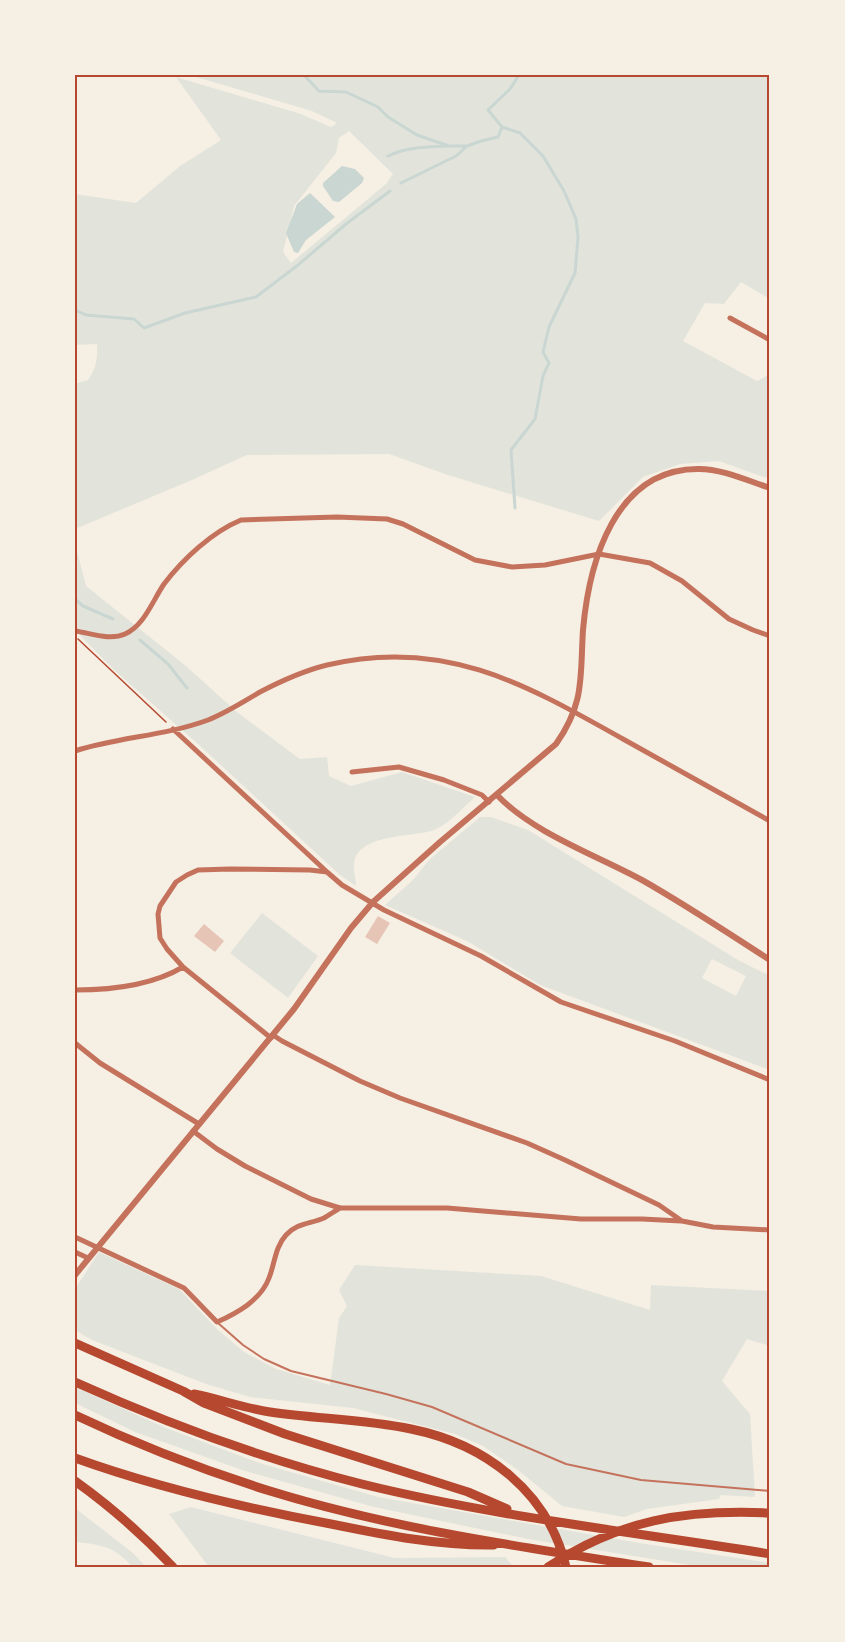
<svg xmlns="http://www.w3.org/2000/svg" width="845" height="1642" viewBox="0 0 845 1642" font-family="Lato,sans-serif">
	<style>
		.green { fill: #e2e4dc; fill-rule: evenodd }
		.water { fill: #c9d6d2 }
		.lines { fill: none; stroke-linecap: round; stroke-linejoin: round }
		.stream { stroke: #c9d6d2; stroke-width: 3 }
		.building { fill: #e6c5b7 }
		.path { stroke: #b5482f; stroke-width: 1.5 }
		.service { stroke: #c5725c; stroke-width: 2 }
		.minor { stroke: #c5725c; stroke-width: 5 }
		.tertiary { stroke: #c5725c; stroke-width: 6 }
		.motorway { stroke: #b5482f; stroke-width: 9 }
		.neatline { fill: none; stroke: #b5482f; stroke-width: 2 }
	</style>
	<rect width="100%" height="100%" fill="#f6efe4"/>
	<path class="green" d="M 189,75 L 770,75 L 770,299 L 741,282 L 724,304 L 705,303 L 683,341 L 757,381 L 770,374 L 770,470 L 766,478 L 719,461 L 680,464 L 643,477 L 599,521 L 448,475 L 389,454 L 247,455 L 192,480 L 75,529 L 75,384 L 88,380 C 96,368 98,359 97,344 L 75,345 L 75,194 L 136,203 L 180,166 L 221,140 L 176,77 L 301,114 L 331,127 L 337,123 L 312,111 ZM 349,131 L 393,174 L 386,184 L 291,263 L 283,252 L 294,206 L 336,153 L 339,138 Z
		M 75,543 L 86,586 L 186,666 L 238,713 L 300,759 L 327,757 L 329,776 L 351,786 L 402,772 L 475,797 C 462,808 448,826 431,831 C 410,837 359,834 354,863 C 353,870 356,879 356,886 L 340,875 L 198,744 L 114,670 L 75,630 Z
		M 480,817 L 491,817 L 528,830 L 738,960 L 770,976 L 770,1070 L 540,985 L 467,941 L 385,905 L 412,881 L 430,859 ZM 712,959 L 746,976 L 736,996 L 702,978 Z
		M 262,913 L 318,956 L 288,998 L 230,953 Z
		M 99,1252 L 179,1289 L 217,1329 L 244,1352 L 276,1369 L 330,1385 L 339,1318 L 347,1306 L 339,1290 L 355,1265 L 541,1276 L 650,1310 L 651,1285 L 770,1291 L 770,1346 L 747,1339 L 722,1381 L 750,1414 L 755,1497 L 721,1495 L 719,1499 L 647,1509 L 624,1517 L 562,1506 L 518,1470 L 483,1446 L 455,1434 L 353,1408 L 250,1397 L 206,1384 L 92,1340 L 75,1330 L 75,1289 Z
		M 75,1387 L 166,1428 L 259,1463 L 378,1497 L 639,1543 L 770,1563 L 770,1567 L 702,1567 L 528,1539 L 374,1507 L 245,1471 L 135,1432 L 75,1403 Z
		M 191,1507 L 395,1558 L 505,1557 L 514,1567 L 209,1567 L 169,1514 Z
		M 75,1508 L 133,1553 L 146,1567 L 133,1567 C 113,1546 103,1545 75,1542 Z"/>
	<path class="water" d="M 342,166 L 355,169 L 364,178 L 362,183 L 339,202 L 333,201 L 323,186 L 323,183 Z
		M 310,193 L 335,217 L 306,240 L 298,253 L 294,252 L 286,233 L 297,204 Z"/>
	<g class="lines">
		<path class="stream" d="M 304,75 L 319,91 L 346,92 L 378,107 L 388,117 L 417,135 L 449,146 L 467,146
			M 502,127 L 520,133 L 543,156 L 564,191 L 576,219 L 578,237 L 575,273 L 549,327 L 543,352 L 549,363 L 543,376 L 535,419 L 511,450 L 515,508
			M 388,156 C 406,147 427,147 447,146
			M 401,183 L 456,156 L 467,146 L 481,141 L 498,137 L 502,127 L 488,110 L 510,89 L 519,75
			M 75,310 L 86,315 L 134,319 L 144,328 L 185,313 L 256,297 L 298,265 L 346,224 L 390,191
			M 75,599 L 83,606 L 113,619
			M 140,640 L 168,664 L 187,688"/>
	</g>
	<path class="building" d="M 378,916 L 390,923 L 377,944 L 365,937 Z
		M 204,924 L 224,941 L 215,952 L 194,936 Z"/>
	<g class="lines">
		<path class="path" d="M 78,639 L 166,722"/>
		<path class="service" d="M 218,1323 L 243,1345 L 264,1359 L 291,1371 L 386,1394 L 432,1407 L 566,1464 L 641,1480 L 770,1491"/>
		<path class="minor" d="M 730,318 L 770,340
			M 75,631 C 90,633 110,641 125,634 C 144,626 153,600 164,584 C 183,559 212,532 241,520 L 337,517 L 387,519 L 403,524 L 475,560 L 512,567 L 545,565 L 599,554 L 650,563 L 682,581 L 729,619 L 753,630 L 770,636
			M 173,729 L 326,871
			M 75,751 C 118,737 165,736 208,720 C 226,713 243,702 260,692 C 281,681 303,671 327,665 C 444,637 525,684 623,739 C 672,766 721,794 770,821
			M 352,772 L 399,767 L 444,780 L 482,795 L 489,802
			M 75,990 C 111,990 151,986 183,967
			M 273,1035 L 282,1041 L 360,1081 L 400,1098 L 527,1143 L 565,1160 L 659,1205 L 682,1221 L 713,1227 L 770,1230
			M 271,1038 L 183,967 L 167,949 L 160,938 L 158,914 L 160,906 L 176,882 L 187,875 L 198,870 L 230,869 L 310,870 L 327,872 L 342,885 L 384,910 L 481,956 L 561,1002 L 675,1041 L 770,1080
			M 75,1043 L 100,1063 L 199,1124
			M 193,1131 L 217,1149 L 245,1166 L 311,1199 L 340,1208 L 447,1208 L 581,1219 L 642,1219 L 681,1221
			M 75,1237 L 184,1288 L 217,1322 C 237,1313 261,1300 269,1278 C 275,1263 275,1247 286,1235 C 297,1223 310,1224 324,1218 C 329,1215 335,1211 340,1208
			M 75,1252 L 88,1258"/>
		<path class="tertiary" d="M 497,795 C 533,833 596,855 642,880 C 686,905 728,933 770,960
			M 75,1275 L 294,1009 L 351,928 L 373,902 L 440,842 L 556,744 C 585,703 580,677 583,630 C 589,562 615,468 699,469 C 723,469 748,481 770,488"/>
		<path class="motorway" d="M 75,1343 L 183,1391 L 204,1403 L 285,1434 L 468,1492 L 507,1509
			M 75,1382 C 168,1424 263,1459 362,1484 C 496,1517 634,1532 770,1554
			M 194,1394 C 219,1399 244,1408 270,1412 C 317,1419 364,1419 411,1429 C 485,1444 548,1491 566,1567
			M 75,1415 C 138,1445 203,1470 270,1491 C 393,1529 522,1547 649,1567
			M 75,1458 C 158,1488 245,1508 331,1524 C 385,1535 440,1546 494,1545
			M 75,1481 C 110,1506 143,1535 173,1567
			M 548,1567 C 619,1520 685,1509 770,1513"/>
	</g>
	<rect width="845" height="1642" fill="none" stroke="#f6efe4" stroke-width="153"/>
	<rect x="76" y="76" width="692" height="1490" class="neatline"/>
</svg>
